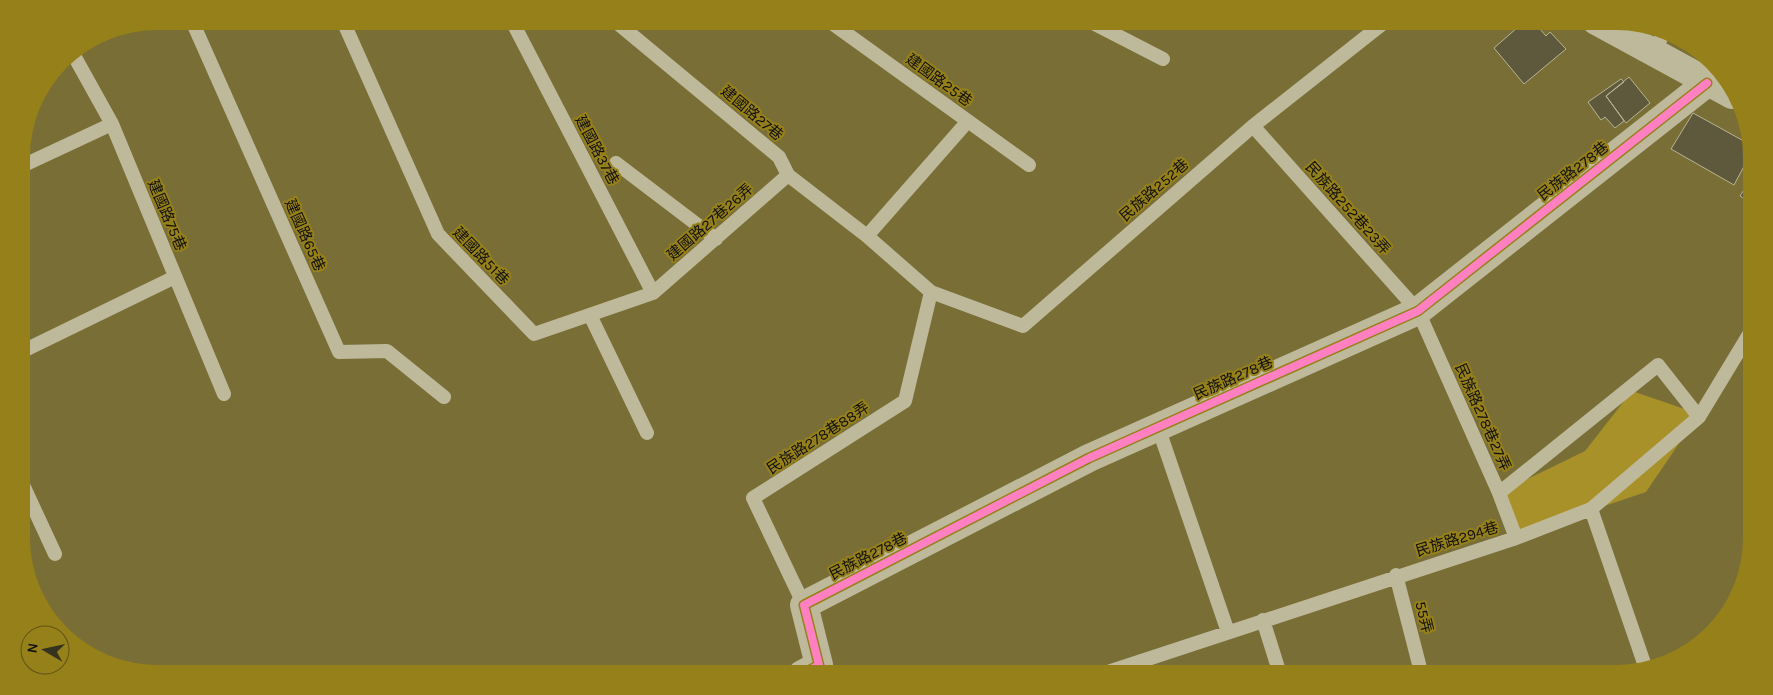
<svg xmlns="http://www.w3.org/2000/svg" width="1773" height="695" viewBox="0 0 1773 695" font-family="Karla,'Noto Sans TC',sans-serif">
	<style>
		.green { fill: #a99129 }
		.building { fill: #5e583c; stroke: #b9b394 }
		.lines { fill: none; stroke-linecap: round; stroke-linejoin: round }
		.lane { stroke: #bfb99b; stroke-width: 14 }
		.street { stroke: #bfb99b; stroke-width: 28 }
		.cycleway-casing { stroke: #95801a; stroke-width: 11 }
		.cycleway { stroke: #ff80c0; stroke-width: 8 }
		.labels { text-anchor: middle; stroke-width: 4; stroke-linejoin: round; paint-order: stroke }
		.street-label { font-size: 15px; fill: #111; stroke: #95801a }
	</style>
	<rect width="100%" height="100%" fill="#796e36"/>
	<path class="green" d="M 1632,391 L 1699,414 L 1646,492 L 1518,535 L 1499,493 L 1585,451 Z"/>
	<path class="building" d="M 1525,21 L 1533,21 L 1546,36 L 1550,32 L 1566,49 L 1524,84 L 1494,48 Z
		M 1629,77 L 1650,103 L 1626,123 L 1606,96 Z
		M 1621,79 L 1624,82 L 1606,96 L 1624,121 L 1615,128 L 1605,117 L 1601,120 L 1588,102 Z
		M 1693,113 L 1751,145 L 1751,153 L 1734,185 L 1671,149 Z
		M 1751,179 L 1751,203 L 1740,196 Z"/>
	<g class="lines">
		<path class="lane" d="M 192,21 L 339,352 L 387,351 L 444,397
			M 343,21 L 438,234 L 534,334 L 653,293 L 788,175
			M 512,21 L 653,293
			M 615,21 L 779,157 L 788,175 L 867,236 L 931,292 L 1023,326 L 1253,126 L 1386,21
			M 829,21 L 1029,165
			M 1089,21 L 1163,59
			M 72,52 L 112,124 L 224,394
			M 1654,52 L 1664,32
			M 1253,126 L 1418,311 L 1499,493 L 1516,538
			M 616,163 L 716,239
			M 22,166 L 112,124
			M 867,236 L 968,121
			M 590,315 L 647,433
			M 23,351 L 175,277
			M 1158,427 L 1228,632
			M 23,485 L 55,554
			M 1499,493 L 1658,365 L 1699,417
			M 1591,509 L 1645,666
			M 1396,575 L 1420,668
			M 804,605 L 753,498 L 905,401 L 931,292
			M 1263,620 L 1280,674
			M 1102,674 L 1516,538 L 1591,509 L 1699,417 L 1751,331"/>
		<path class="street" d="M 1596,21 L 1732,95
			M 802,674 L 819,665 L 804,605 L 1089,458 L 1418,311 L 1707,83"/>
		<g class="cycleway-casing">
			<path id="cycleway" d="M 802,674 L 819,665 L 804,605 L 1089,458 L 1418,311 L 1707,83"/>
		</g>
		<use href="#cycleway" class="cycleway"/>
	</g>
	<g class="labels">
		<g class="street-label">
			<text transform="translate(939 80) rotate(36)" y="5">建國路25巷</text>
			<text transform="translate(752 113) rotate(40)" y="5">建國路27巷</text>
			<text transform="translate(597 150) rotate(62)" y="5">建國路37巷</text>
			<text transform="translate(1573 171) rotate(-38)" y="5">民族路278巷</text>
			<text transform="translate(1154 190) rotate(-41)" y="5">民族路252巷</text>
			<text transform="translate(1348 208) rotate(48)" y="5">民族路252巷23弄</text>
			<text transform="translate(167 215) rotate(67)" y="5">建國路75巷</text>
			<text transform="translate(710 222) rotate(-41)" y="5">建國路27巷26弄</text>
			<text transform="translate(305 235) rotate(66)" y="5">建國路65巷</text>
			<text transform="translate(481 256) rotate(46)" y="5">建國路51巷</text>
			<text transform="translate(1233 378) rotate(-24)" y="5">民族路278巷</text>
			<text transform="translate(1483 417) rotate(66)" y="5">民族路278巷27弄</text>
			<text transform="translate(818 438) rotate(-33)" y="5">民族路278巷88弄</text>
			<text transform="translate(1457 539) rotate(-17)" y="5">民族路294巷</text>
			<text transform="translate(868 556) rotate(-27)" y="5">民族路278巷</text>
			<text transform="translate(1424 617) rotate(76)" y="5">55弄</text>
		</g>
	</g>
	<path d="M0 0H1773V695H0ZM157 30H1616A127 127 0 0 1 1743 157V538A127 127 0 0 1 1616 665H157A127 127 0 0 1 30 538V157A127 127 0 0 1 157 30Z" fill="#95801a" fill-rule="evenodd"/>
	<g transform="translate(45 650) rotate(279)"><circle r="24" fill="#95801a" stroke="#605416"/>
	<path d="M0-4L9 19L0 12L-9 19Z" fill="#35321e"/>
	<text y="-8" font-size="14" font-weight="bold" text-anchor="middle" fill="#111111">N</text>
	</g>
</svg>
